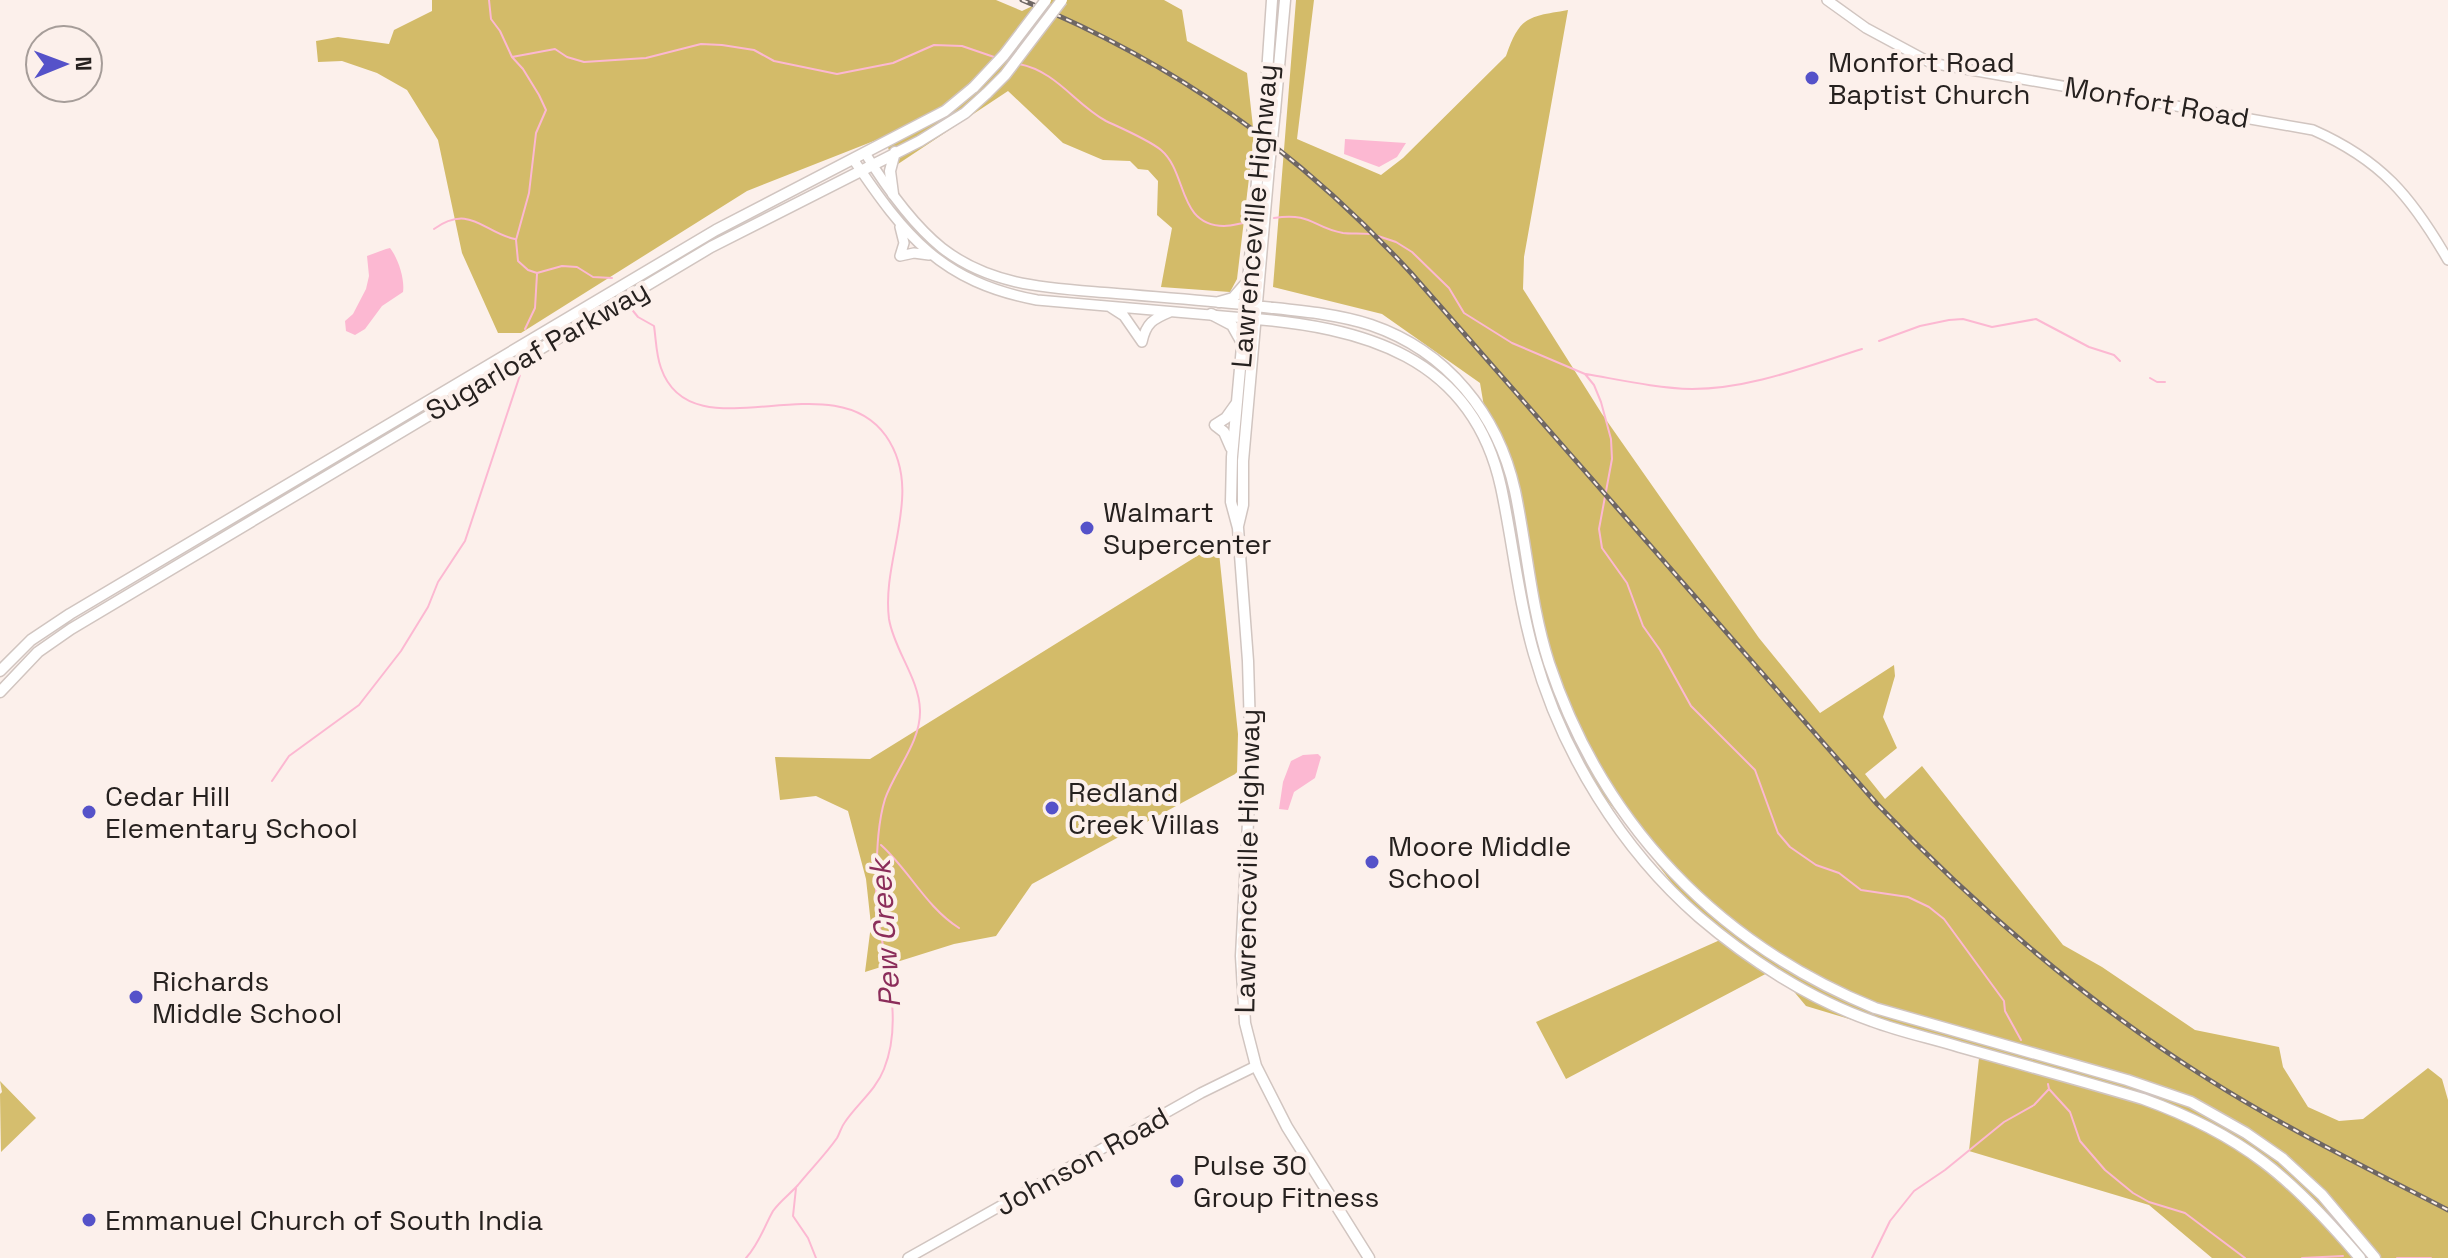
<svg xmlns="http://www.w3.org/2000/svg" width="2448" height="1258" viewBox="0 0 2448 1258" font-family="'Space Grotesk',sans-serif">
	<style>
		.green { fill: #d5be6e }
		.forest { fill: #d3bb69 }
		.water { fill: #fcb8d2 }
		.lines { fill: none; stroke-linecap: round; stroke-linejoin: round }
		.stream { stroke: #fcb8d2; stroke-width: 2 }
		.secondary-casing { stroke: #d1c5c0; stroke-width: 12 }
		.primary-casing { stroke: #d1c5c0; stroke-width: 13 }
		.secondary { stroke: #fff; stroke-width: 9 }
		.primary { stroke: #fff; stroke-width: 10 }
		.rail-casing { stroke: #6f6764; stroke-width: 5 }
		.rail { stroke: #fcf0eb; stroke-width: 2; stroke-dasharray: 6; stroke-linecap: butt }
		.primary-bridge-casing { stroke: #d1c5c0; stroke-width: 13; stroke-linecap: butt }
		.primary-bridge { stroke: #fff; stroke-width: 10 }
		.poi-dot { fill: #5552c9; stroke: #fcf0eb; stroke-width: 3 }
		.labels { text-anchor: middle; stroke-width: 8; stroke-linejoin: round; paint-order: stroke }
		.poi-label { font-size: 28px; fill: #26211f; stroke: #fcf0eb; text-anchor: start }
		.street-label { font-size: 28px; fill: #26211f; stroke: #fcf0eb }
		.water-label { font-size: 30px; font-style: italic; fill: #8b2d5a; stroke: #fcf0eb }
	</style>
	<rect width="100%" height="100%" fill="#fcf0eb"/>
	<path class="green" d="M 0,1081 L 36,1118 L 1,1152 L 0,1094 L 2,1092 Z"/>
	<path class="forest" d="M 432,0 L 996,0 L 1022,11 L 1045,0 L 1164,0 L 1182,10 L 1187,41 L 1247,73 L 1254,136 L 1237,279 L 1230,292 L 1161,287 L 1172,228 L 1157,215 L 1158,181 L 1148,170 L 1138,169 L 1130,161 L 1103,160 L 1063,143 L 1008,91 L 895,166 L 884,137 L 747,191 L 521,333 L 498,333 L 462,253 L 438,140 L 407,90 L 377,73 L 342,61 L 318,62 L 316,41 L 338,37 L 389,44 L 394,30 L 432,11 Z
		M 1296,0 L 1314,0 L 1297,139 L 1381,175 L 1403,158 L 1506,56 C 1520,15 1529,17 1568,10 L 1524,257 L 1523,289 L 1602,414 L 1759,638 L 1820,713 L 1894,665 L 1895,676 L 1883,717 L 1897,748 L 1865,774 L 1885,799 L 1922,766 L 2063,945 L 2102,967 L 2195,1030 L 2279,1047 L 2283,1067 L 2308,1107 L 2339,1121 L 2363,1119 L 2428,1068 L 2442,1079 L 2448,1100 L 2448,1258 L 2212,1258 L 2149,1205 L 1969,1151 L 1979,1058 L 1806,1006 L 1775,969 L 1566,1079 L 1536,1022 L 1729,936 L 1691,907 L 1562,743 L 1504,525 L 1480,383 L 1382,314 L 1273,287 Z
		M 1218,543 L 1238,734 L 1237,773 L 1032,884 L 996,936 L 954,944 L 865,972 L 871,925 L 866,879 L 848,811 L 816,796 L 780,800 L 775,757 L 870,759 Z"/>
	<path class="water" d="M 1345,139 L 1406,143 L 1397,157 L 1379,167 L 1344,154 Z
		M 386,249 L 390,248 C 398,258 405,279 403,292 L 382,306 L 365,329 L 355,335 L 346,331 L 345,321 L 353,314 L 366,289 L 369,276 L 367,256 Z
		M 1318,754 L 1321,757 L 1315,778 L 1294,792 L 1288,810 L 1279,809 L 1283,782 L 1291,761 L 1303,755 Z"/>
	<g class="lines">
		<path class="stream" d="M 489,0 L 491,19 L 500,31 L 512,57 L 523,69 L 539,95 L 546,110 L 536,133 L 529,193 L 516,240 L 518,261 L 528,270 L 537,273 L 562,266 L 577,267 L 593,277 L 612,278
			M 512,57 L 555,49 L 567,57 L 584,62 L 646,58 L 701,44 L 722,45 L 754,50 L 774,61 L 837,74 L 893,63 L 934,45 L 962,46 L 997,58
			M 1019,64 C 1056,71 1075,104 1106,121 C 1121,128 1149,140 1161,150 C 1188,173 1177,225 1224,226 C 1232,226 1241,223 1249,222
			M 1274,218 C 1312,212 1313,228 1343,233 C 1351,234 1361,233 1369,234
			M 434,229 C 470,203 484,233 515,239
			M 1378,236 L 1396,242 L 1412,252 L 1449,288 L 1464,313 L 1512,343 L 1585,374 L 1594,385 L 1601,402 L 1611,439 L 1612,459 L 1599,529 L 1602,548 L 1627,583 L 1643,626 L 1660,650 L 1691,706 L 1755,770 L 1778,833 L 1790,847 L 1816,865 L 1839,873 L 1861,890 L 1908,897 L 1929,907 L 1944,919 L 2004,1001 L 2005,1011 L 2021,1040
			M 629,306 L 638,317 L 654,326 C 656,339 656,355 661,368 C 692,457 832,359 886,436 C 925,492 881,558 889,619 C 894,650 919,678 920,710 C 921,742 895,770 885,799 C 877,825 877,857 876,883 C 875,945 908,1009 884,1069 C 876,1090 857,1104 845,1122 C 841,1127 840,1133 837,1138 C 826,1154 810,1170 798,1185 C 790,1194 780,1201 773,1211 C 764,1227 759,1244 746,1258
			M 525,329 L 535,308 L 537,274
			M 1879,341 L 1920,326 L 1949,320 L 1963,319 L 1992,327 L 2036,319 L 2089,347 L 2114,355 L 2120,361
			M 1586,374 C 1621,380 1656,388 1692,389 C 1750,389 1807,366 1862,349
			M 2150,378 L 2157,382 L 2165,382
			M 272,781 L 289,756 L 359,705 L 401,651 L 428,607 L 438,582 L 465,541 L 520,375
			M 881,845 C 909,870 926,907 959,928
			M 2048,1084 L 2049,1089 L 2070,1112 L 2080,1141 L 2105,1170 L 2133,1193 L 2149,1202 L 2185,1213 L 2245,1258
			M 796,1188 L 793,1216 L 808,1238 L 816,1258
			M 1872,1258 L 1890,1221 L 1914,1191 L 1945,1170 L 2004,1122 L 2034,1105 L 2049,1089
			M 2302,1258 L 2343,1256
			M 2397,1258 L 2431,1258"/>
		<g class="secondary-casing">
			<path id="secondary" d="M 1827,0 L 1866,28 L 1931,63 L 2313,130 C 2381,160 2411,196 2448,260
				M 865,153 C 886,187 911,223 942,248 C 992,287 1051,288 1111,293 C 1156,297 1201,300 1246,305
				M 853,159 C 905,236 941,282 1037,300 L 1245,318
				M 900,227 L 904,243 L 900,256
				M 900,256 L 914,253 L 929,255
				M 1110,307 L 1124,316 L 1142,342
				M 1142,342 C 1146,323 1153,319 1170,312
				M 908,1258 L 1201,1093 L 1256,1066"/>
		</g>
		<g class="primary-casing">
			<path id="primary" d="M 1265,103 L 1272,0
				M 1275,111 L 1285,0
				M 1259,159 L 1232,457 L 1231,502 L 1238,528 L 1248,661 L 1251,764 L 1241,956 L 1245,1023 L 1256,1066 L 1287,1127 L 1369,1258
				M 893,194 L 890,171 L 895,152
				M 1219,302 L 1233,298 L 1247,282
				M 1246,305 C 1287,310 1331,312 1371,325 C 1447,351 1498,414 1515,491 C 1527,548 1531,607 1549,663 C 1603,825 1718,944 1875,1008 L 2127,1080 L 2191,1102 L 2246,1133 L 2282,1158 L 2322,1195 L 2375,1258
				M 1211,314 L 1232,325 L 1241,341
				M 1245,318 C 1362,327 1472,355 1501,487 C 1513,543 1518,599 1534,654 C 1562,753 1621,849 1699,917 C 1748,959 1811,1000 1872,1021 C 1901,1032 1931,1038 1960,1047 C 2021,1064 2082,1081 2143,1099 C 2243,1135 2292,1178 2360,1258
				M 1231,448 L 1224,432 L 1215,425 L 1226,418 L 1236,404
				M 1238,526 L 1243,505 L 1243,461 L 1269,167
				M 0,671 L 31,640 L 70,614 L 716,230 L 945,111 L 974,87
				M 0,692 L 38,652 L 71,629 L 711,247 L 920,141 L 965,113 L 987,93"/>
		</g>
		<use href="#secondary" class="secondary"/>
		<use href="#primary" class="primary"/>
		<g class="rail-casing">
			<path id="rail" d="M 1022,0 C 1176,63 1299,152 1411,273 L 1877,804 C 1977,908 2086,1002 2208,1079 C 2285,1128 2367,1168 2448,1210"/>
		</g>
		<use href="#rail" class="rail"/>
		<g class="primary-bridge-casing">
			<path id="primary-bridge" d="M 974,87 L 1004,55 L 1046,0
				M 987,93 L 1005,75 L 1062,0
				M 1259,159 L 1265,103
				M 1269,167 L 1275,111"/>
		</g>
		<use href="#primary-bridge" class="primary-bridge"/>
	</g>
	<g class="poi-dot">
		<circle cx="1812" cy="78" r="8"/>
		<circle cx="1087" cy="528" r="8"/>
		<circle cx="1052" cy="808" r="8"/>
		<circle cx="89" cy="812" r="8"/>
		<circle cx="1372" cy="862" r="8"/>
		<circle cx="136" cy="997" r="8"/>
		<circle cx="1177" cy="1181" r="8"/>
		<circle cx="89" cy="1220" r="8"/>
	</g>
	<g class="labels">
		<g class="poi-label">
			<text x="1828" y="72">Monfort Road<tspan x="1828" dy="32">Baptist Church</tspan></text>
			<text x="1103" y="522">Walmart<tspan x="1103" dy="32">Supercenter</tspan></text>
			<text x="1068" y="802">Redland<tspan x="1068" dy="32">Creek Villas</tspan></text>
			<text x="105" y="806">Cedar Hill<tspan x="105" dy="32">Elementary School</tspan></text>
			<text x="1388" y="856">Moore Middle<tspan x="1388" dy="32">School</tspan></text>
			<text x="152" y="991">Richards<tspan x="152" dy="32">Middle School</tspan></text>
			<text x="1193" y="1175">Pulse 30<tspan x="1193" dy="32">Group Fitness</tspan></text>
			<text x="105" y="1230">Emmanuel Church of South India</text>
		</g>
		<g class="street-label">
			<text transform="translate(2157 102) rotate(10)" y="10">Monfort Road</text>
			<text transform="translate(1254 216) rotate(-85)" y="10">Lawrenceville Highway</text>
			<text transform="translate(537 350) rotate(-30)" y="10">Sugarloaf Parkway</text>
			<text transform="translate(1247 861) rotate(-89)" y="10">Lawrenceville Highway</text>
			<text transform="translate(1082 1161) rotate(-29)" y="10">Johnson Road</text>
		</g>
		<g class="water-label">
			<text transform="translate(885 934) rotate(-94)" y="10">Pew Creek</text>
		</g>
	</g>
	<g transform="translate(64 64) rotate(89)"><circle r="38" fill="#fcf0eb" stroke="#a69d99" stroke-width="2"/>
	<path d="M0-6L14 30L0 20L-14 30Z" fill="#5552c9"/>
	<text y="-12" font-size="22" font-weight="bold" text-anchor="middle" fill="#26211f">N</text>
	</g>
</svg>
